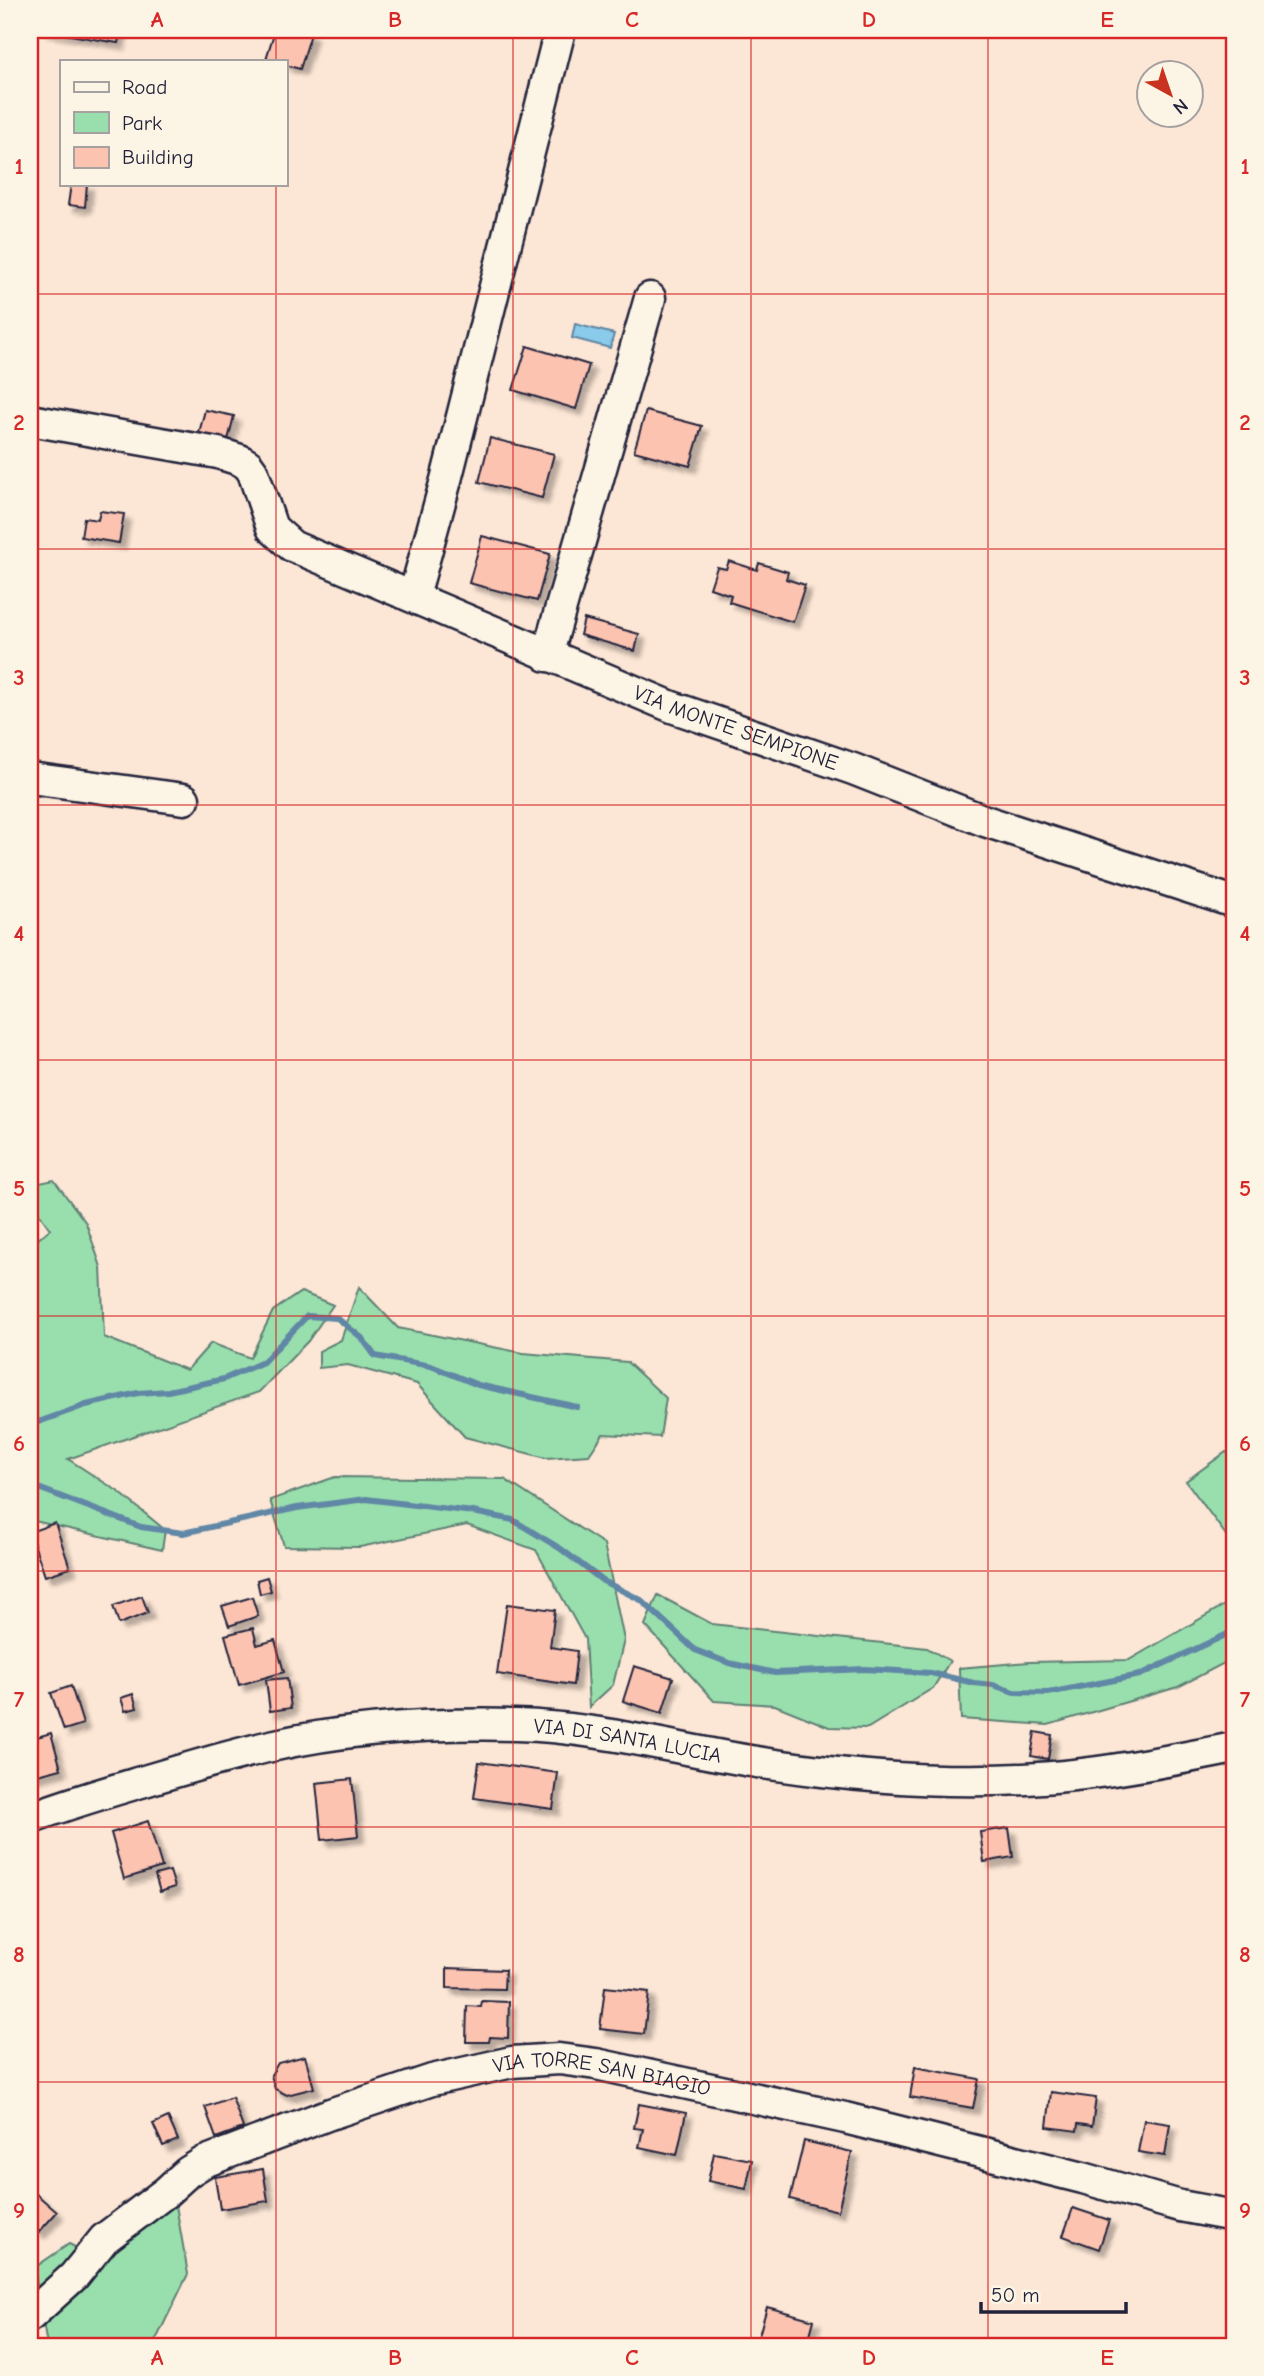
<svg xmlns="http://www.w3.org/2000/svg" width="1264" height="2376" viewBox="0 0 1264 2376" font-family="'Comic Neue',sans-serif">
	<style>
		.green { fill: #99dfad; stroke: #5e8074; stroke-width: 2 }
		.water { fill: #8acaeb; stroke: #6087a5; stroke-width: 2 }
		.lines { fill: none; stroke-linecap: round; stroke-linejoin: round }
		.stream { stroke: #6087a5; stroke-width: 6 }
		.building { fill: #fcc3b1; stroke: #22223b; stroke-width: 2; filter: url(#shadow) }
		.minor-casing { stroke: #22223b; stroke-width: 35 }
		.minor { stroke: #fcf5e5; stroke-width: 30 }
		.grid { fill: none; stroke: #d62828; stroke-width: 2; stroke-opacity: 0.55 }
		.labels { text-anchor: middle; stroke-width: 5; stroke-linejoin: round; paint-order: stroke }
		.street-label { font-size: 21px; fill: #22223b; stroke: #fcf5e5 }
		.neatline { fill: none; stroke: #d62828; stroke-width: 2.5 }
		.grid-label { font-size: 23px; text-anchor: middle; font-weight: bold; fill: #d62828 }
	</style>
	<defs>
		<filter id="shadow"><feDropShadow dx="6" dy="6" stdDeviation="2" flood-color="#0004"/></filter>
	</defs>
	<rect width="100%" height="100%" fill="#fce6d5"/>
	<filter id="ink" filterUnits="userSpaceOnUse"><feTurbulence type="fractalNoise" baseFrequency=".0143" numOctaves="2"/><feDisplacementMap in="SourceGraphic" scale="14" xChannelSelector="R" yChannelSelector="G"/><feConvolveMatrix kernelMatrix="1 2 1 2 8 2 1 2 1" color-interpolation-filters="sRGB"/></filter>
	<g filter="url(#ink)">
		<path class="green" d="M 54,1180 L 86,1223 L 101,1267 L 104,1337 L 187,1370 L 211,1343 L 250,1358 L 273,1311 L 301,1292 L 333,1305 L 308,1341 L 259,1392 L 68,1459 L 119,1492 L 165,1530 L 162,1550 L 30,1520 L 30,1246 L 50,1229 L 30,1201 L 30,1185 Z
			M 359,1287 L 398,1328 L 523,1353 L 627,1362 L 666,1398 L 660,1437 L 603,1434 L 589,1455 L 546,1458 L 465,1437 L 417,1384 L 348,1365 L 319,1368 L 319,1351 L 341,1340 Z
			M 1226,1452 L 1234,1456 L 1234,1546 L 1186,1481 Z
			M 335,1477 L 504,1479 L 604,1544 L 624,1640 L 613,1685 L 589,1707 L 585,1639 L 536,1550 L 467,1525 L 360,1547 L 284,1546 L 270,1500 Z
			M 1234,1589 L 1234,1658 L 1178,1687 L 1048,1725 L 961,1719 L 959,1668 L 1029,1662 L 1129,1660 L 1231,1601 Z
			M 658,1595 L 712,1624 L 927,1648 L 950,1661 L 933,1688 L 868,1728 L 829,1727 L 775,1705 L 714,1701 L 645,1625 Z
			M 174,2194 L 188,2274 L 153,2346 L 47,2346 L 34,2268 L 69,2244 L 98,2258 Z"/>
		<path class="water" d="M 575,324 L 614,334 L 610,348 L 572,338 Z"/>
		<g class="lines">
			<path class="stream" d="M 30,1425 L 86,1405 L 138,1393 L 168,1391 L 224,1379 L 263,1362 L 307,1316 L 337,1318 L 362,1338 L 375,1356 L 431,1366 L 478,1385 L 577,1407
				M 30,1490 L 41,1489 L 141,1527 L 183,1533 L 297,1508 L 366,1499 L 473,1512 L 513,1520 L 561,1549 L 603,1581 L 641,1600 L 695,1650 L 729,1663 L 775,1673 L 865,1669 L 931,1673 L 974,1683 L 993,1685 L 1014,1692 L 1048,1693 L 1140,1675 L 1234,1631"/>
		</g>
		<path class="building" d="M 40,30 L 121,30 L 118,43 Z
			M 275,30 L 296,30 L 311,34 L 300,69 L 285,65 L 285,61 L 266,59 Z
			M 71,184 L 87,184 L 85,207 L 68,205 Z
			M 527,346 L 589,365 L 576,409 L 513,390 Z
			M 205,410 L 234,416 L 228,440 L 199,433 Z
			M 646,411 L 702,426 L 690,466 L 634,451 Z
			M 490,438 L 554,454 L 542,498 L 479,482 Z
			M 100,511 L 124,514 L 119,543 L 81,537 L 84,518 L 98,520 Z
			M 482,536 L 550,554 L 537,601 L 469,583 Z
			M 729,561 L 757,570 L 759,563 L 788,572 L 786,579 L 805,585 L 793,622 L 729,602 L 731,595 L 710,588 L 717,567 L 726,569 Z
			M 584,619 L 639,634 L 635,651 L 580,635 Z
			M 55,1523 L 70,1568 L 45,1576 L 30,1532 Z
			M 267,1577 L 271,1591 L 260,1594 L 257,1580 Z
			M 142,1596 L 148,1613 L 119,1624 L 113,1606 Z
			M 252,1597 L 258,1616 L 229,1626 L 222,1606 Z
			M 507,1604 L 555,1610 L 550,1647 L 577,1651 L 573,1685 L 497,1674 Z
			M 253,1628 L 257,1645 L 275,1640 L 284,1672 L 239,1685 L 225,1635 Z
			M 634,1666 L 673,1678 L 662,1713 L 623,1701 Z
			M 287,1678 L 291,1708 L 270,1711 L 266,1680 Z
			M 71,1686 L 83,1724 L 64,1730 L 51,1693 Z
			M 133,1694 L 137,1708 L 125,1711 L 121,1698 Z
			M 1035,1732 L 1052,1735 L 1048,1759 L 1031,1756 Z
			M 51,1733 L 61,1769 L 30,1777 L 30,1739 Z
			M 479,1762 L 558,1773 L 553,1809 L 474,1798 Z
			M 352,1779 L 358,1836 L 322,1840 L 316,1783 Z
			M 148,1821 L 162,1867 L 124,1879 L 111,1833 Z
			M 1009,1828 L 1013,1857 L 984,1862 L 980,1832 Z
			M 170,1871 L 175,1887 L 160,1892 L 155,1875 Z
			M 447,1968 L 505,1970 L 504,1989 L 447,1988 Z
			M 605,1987 L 649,1992 L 644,2034 L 600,2029 Z
			M 482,2001 L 509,2002 L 508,2038 L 490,2037 L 489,2042 L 466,2042 L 467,2006 L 481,2007 Z
			M 305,2056 L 314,2088 L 287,2095 L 275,2089 L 271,2075 L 278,2063 Z
			M 915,2067 L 979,2079 L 973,2108 L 910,2097 Z
			M 1051,2092 L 1096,2098 L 1092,2126 L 1078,2124 L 1077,2131 L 1047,2127 Z
			M 232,2097 L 243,2128 L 216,2138 L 205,2107 Z
			M 639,2104 L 686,2113 L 677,2155 L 639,2147 L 643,2129 L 634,2128 Z
			M 168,2117 L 178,2140 L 163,2146 L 153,2124 Z
			M 1144,2120 L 1170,2124 L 1165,2156 L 1138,2152 Z
			M 804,2141 L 852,2152 L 838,2211 L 790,2199 Z
			M 714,2153 L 752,2160 L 746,2189 L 708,2181 Z
			M 263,2169 L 268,2201 L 220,2209 L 215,2177 Z
			M 34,2192 L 57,2212 L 39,2232 L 30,2224 L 30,2197 Z
			M 1073,2208 L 1109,2220 L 1099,2249 L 1063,2236 Z
			M 767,2307 L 814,2320 L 807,2346 L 756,2346 Z"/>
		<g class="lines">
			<g class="minor-casing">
				<g id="minor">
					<path id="s1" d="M 30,420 L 218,453 L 240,460 L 248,465 L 253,472 L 272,528 L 292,546 L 672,707 L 853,769 L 985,821 L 1234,902"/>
					<path d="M 414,596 L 446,480 L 560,30"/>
					<path d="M 547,656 L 650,298"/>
					<path d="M 30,778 L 184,799"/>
					<path id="s2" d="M 30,1818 C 66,1804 104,1793 141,1782 C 184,1769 227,1756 271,1746 C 351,1728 434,1723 516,1725 C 604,1727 689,1753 776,1765 C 877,1780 982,1786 1083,1774 C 1134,1768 1184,1758 1234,1748"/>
					<path id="s3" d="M 30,2316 L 74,2276 L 104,2239 L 166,2192 L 188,2172 L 204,2162 L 330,2114 L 432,2080 L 512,2062 L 559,2059 L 596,2064 L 845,2118 L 1083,2178 L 1180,2206 L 1234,2216"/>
				</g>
			</g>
			<use href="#minor" class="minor"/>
		</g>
	</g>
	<path class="grid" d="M 276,30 L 276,61M 513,30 L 513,2346M 751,30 L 751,2346M 988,30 L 988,2346M 276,184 L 276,2346M 30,294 L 1234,294M 30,549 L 1234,549M 30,805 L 1234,805M 30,1060 L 1234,1060M 30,1316 L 1234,1316M 30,1571 L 1234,1571M 30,1827 L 1234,1827M 30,2082 L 1234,2082"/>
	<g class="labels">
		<g class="street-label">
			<text dy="7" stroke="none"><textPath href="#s1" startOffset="798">VIA MONTE SEMPIONE</textPath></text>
			<text dy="7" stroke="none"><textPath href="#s2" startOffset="611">VIA DI SANTA LUCIA</textPath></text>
			<text dy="7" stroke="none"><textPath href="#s3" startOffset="649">VIA TORRE SAN BIAGIO</textPath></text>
		</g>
	</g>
	<rect width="1264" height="2376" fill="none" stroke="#fcf5e5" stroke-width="77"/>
	<rect x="60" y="60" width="228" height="126" fill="#fcf5e5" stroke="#a5a1a1" stroke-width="2"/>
	<rect x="74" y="82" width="35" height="10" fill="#fcf5e5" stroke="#a5a1a1" stroke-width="2"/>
	<text x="122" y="94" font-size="21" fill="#22223b">Road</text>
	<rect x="74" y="112" width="35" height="21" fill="#99dfad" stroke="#a5a1a1" stroke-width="2"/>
	<text x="122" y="130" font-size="21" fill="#22223b">Park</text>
	<rect x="74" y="147" width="35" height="21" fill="#fcc3b1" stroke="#a5a1a1" stroke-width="2"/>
	<text x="122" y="164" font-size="21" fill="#22223b">Building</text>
	<g transform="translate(1170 94) rotate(140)"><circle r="33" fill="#fcf5e5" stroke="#a5a1a1" stroke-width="2"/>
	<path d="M0-5L12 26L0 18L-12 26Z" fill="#c8321e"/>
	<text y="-10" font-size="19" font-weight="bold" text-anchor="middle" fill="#22223b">N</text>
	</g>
	<path d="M981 2302v10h145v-10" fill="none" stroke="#22223b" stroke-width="3.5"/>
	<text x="991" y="2302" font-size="21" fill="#22223b" stroke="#fcf5e5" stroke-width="5" paint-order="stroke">50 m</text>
	<rect x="38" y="38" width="1188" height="2300" class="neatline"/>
	<g class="grid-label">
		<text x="157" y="27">A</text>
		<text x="395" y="27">B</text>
		<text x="632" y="27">C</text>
		<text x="869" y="27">D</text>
		<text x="1107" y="27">E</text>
		<text x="19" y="174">1</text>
		<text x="1245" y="174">1</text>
		<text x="19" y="430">2</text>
		<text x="1245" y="430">2</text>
		<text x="19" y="685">3</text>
		<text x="1245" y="685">3</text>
		<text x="19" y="941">4</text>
		<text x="1245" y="941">4</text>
		<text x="19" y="1196">5</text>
		<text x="1245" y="1196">5</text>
		<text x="19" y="1451">6</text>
		<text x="1245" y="1451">6</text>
		<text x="19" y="1707">7</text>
		<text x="1245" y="1707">7</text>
		<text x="19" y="1962">8</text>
		<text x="1245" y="1962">8</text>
		<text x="19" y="2218">9</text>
		<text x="1245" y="2218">9</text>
		<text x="157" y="2365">A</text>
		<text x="395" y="2365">B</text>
		<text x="632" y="2365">C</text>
		<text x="869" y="2365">D</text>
		<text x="1107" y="2365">E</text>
	</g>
</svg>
